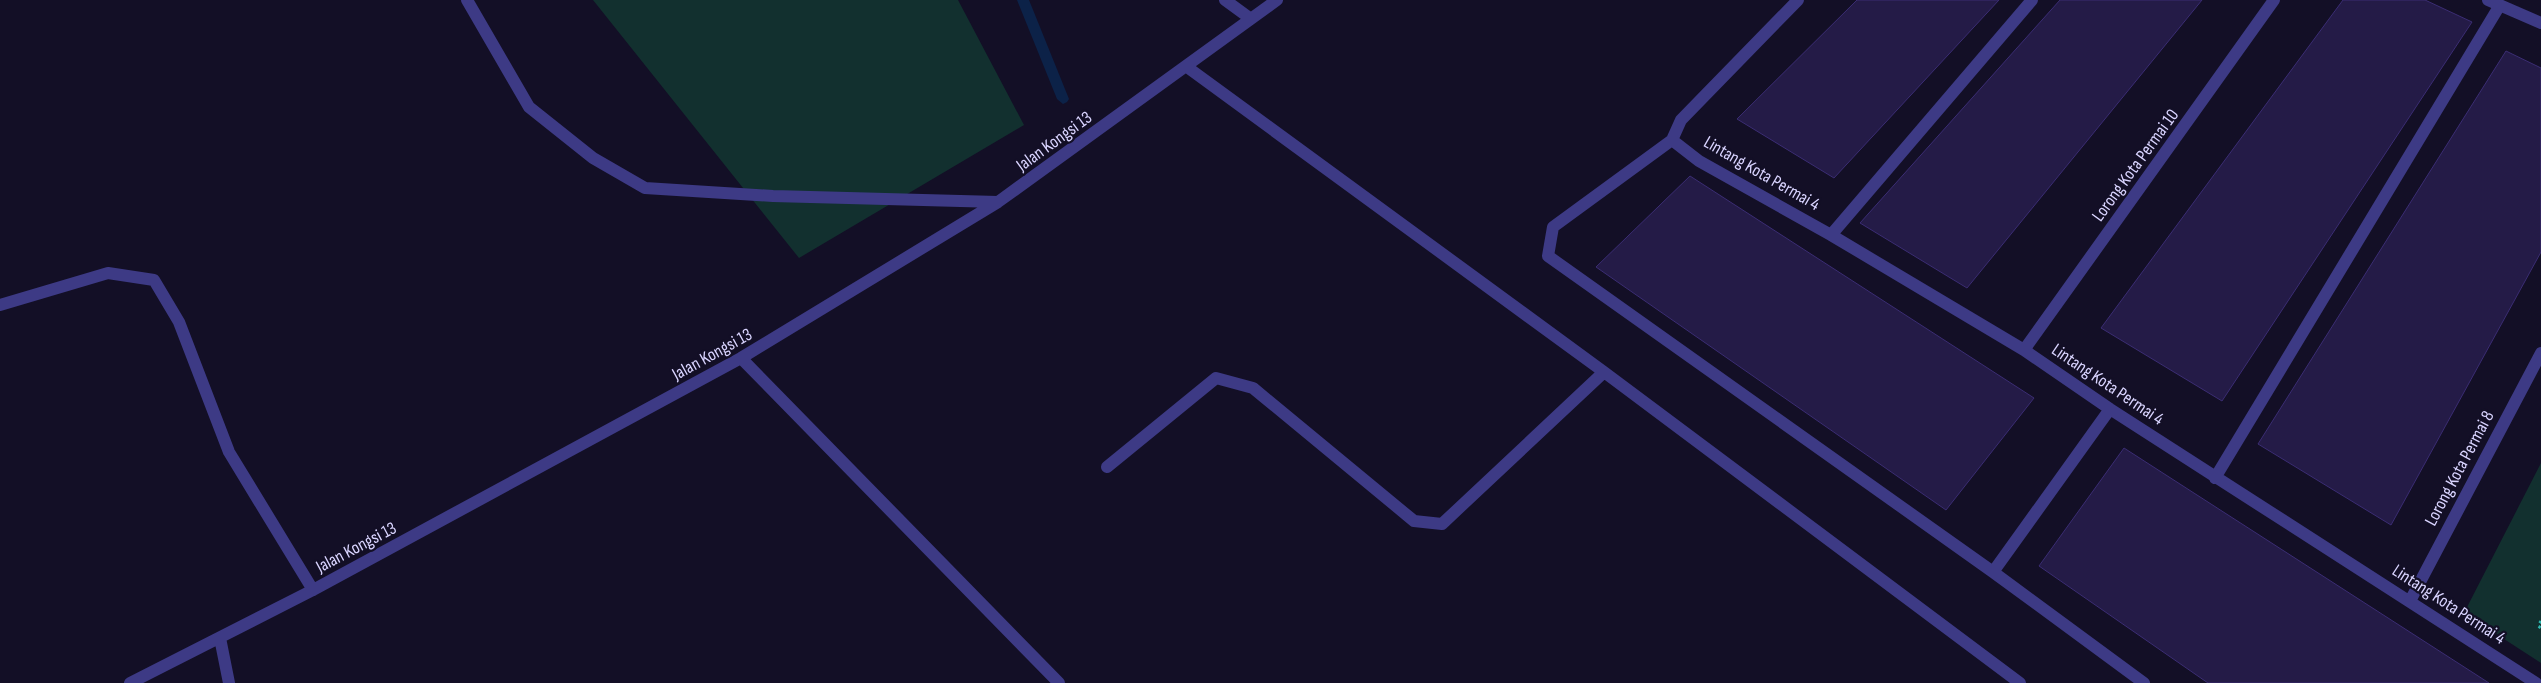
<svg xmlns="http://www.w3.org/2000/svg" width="2541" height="683" viewBox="0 0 2541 683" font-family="'Sofia Sans Condensed',sans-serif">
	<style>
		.green { fill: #12302f }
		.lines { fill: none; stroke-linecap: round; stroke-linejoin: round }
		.stream { fill: #0c2248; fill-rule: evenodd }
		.building { fill: #241b47; stroke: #3b2d73 }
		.path { stroke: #2fb8b0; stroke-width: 3; stroke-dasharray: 2.5 4; stroke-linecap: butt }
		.minor { stroke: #3d3a85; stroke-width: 12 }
		.labels { text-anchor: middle; stroke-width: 4.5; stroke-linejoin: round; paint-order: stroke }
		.street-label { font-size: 18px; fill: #d9d4ff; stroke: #130f26 }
	</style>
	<rect width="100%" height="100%" fill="#130f26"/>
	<path class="green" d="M 593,0 L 958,0 L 1024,125 L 799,258 Z
		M 2541,463 L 2541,663 L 2464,613 Z"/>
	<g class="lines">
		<path class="stream" d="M 1017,0 L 1029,0 L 1069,99 L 1067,102 L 1063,104 L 1057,99 Z"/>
	</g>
	<path class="building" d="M 1857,0 L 1999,0 L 1834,178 L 1737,119 Z
		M 2060,0 L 2202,0 L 1967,288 L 1860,223 Z
		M 2343,0 L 2425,0 L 2472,22 L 2222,401 L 2101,328 Z
		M 2506,51 L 2541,68 L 2541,252 L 2391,525 L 2258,444 Z
		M 1690,176 L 2034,398 L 1946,510 L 1596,267 Z
		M 2124,448 L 2489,683 L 2208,683 L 2039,566 Z"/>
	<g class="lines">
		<path class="path" d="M 2541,621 L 2538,626 L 2541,628"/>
		<path class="minor" d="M 467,0 L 529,107 L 593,158 L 645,188 L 773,196 L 998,202
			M 1225,0 L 1251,19
			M 1798,0 L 1681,120 L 1672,140 L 1699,161 L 1831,235 L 2024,350 L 2110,409 L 2536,683
			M 2488,0 L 2541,23
			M 1187,67 L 1604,372 L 2020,683
			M 1672,140 L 1553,227 L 1548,256 L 1993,572 L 2144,683
			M 1831,235 L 2032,0
			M 0,305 L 108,273 L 154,280 L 179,322 L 229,452 L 313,590
			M 2024,350 L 2274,0
			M 741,358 L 1059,683
			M 1107,467 L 1216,378 L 1253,388 L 1414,521 L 1442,524 L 1604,372
			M 2215,478 L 2500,5
			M 1993,572 L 2110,409
			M 2410,601 L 2541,353
			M 220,638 L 229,683
			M 130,683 L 313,590 L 741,358 L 998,202 L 1277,0"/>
	</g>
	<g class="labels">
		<g class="street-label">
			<text transform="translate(1054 141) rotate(-36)" y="6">Jalan Kongsi 13</text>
			<text transform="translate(2135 165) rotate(-54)" y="6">Lorong Kota Permai 10</text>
			<text transform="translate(1762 173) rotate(30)" y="6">Lintang Kota Permai 4</text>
			<text transform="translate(712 354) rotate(-29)" y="6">Jalan Kongsi 13</text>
			<text transform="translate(2108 384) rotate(34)" y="6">Lintang Kota Permai 4</text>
			<text transform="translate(2459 468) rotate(-62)" y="6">Lorong Kota Permai 8</text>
			<text transform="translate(356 547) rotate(-28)" y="6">Jalan Kongsi 13</text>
			<text transform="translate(2449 604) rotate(33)" y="6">Lintang Kota Permai 4</text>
		</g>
	</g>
</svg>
